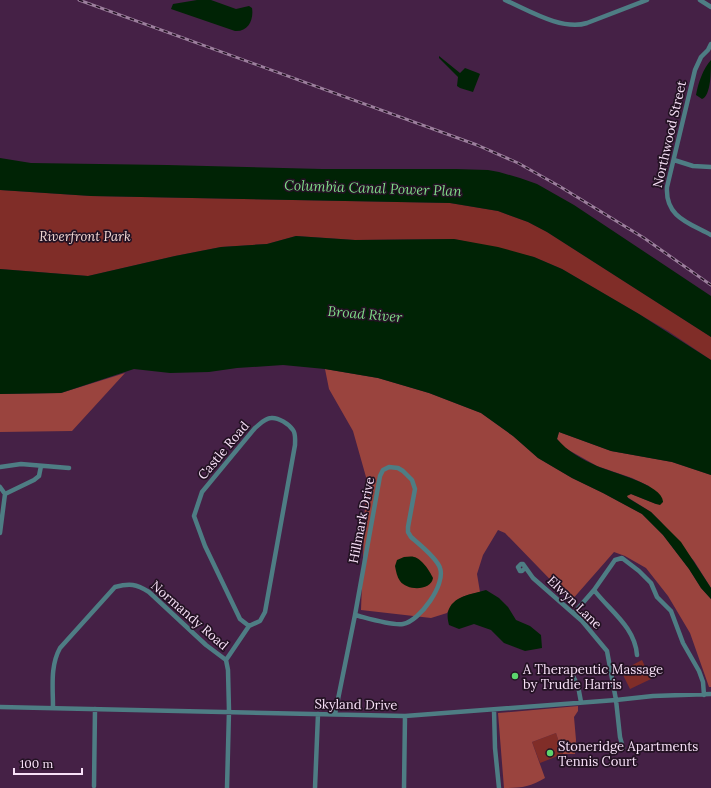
<svg xmlns="http://www.w3.org/2000/svg" width="711" height="788" viewBox="0 0 711 788" font-family="Lora,serif">
	<style>
		.green { fill: #802d28 }
		.forest { fill: #9a443e }
		.water { fill: #002305 }
		.lines { fill: none; stroke-linecap: round; stroke-linejoin: round }
		.minor { stroke: #4e7d84; stroke-width: 4.5 }
		.rail-casing { stroke: #9c7f9d; stroke-width: 3 }
		.rail { stroke: #231223; stroke-width: 1.5; stroke-dasharray: 4.5; stroke-linecap: butt }
		.poi-dot { fill: #5cd56d; stroke: #231223; stroke-width: 1.5 }
		.labels { text-anchor: middle; stroke-width: 3.5; stroke-linejoin: round; paint-order: stroke }
		.street-label { font-size: 13px; fill: #f8e1f8; stroke: #231223 }
		.park-label { font-size: 13px; font-style: italic; fill: #f3d9d5; stroke: #231223 }
		.poi-label { font-size: 13px; fill: #f8e1f8; stroke: #231223; text-anchor: start }
		.water-label { font-size: 14px; font-style: italic; fill: #7fdb88; stroke: #231223 }
	</style>
	<rect width="100%" height="100%" fill="#452146"/>
	<path class="green" d="M 0,190 L 91,196 L 450,203 L 498,211 L 528,222 L 547,232 L 711,337 L 711,360 L 668,331 L 562,269 L 534,257 L 454,239 L 355,240 L 296,236 L 267,244 L 221,247 L 175,256 L 88,276 L 0,269 Z
		M 642,660 L 651,679 L 630,689 L 621,671 Z
		M 556,733 L 563,754 L 540,763 L 532,742 Z"/>
	<path class="forest" d="M 325,369 L 378,378 L 429,393 L 481,413 L 513,436 L 538,458 L 572,478 L 603,493 L 642,514 L 663,535 L 689,569 L 701,588 L 711,599 L 711,687 L 709,687 L 690,633 L 668,596 L 646,568 L 625,556 L 614,552 L 571,601 L 505,533 L 498,530 L 483,555 L 477,574 L 480,592 C 463,596 456,597 447,613 L 431,618 L 361,610 L 366,477 L 353,431 L 329,389 Z
		M 125,373 L 72,431 L 0,432 L 0,394 L 61,393 Z
		M 559,432 L 611,451 L 672,462 L 711,475 L 711,588 L 694,561 L 661,522 L 651,512 L 627,497 L 627,495 L 631,494 L 656,504 L 649,486 L 632,478 L 597,466 L 565,448 L 557,439 Z
		M 578,706 L 578,711 L 574,717 L 576,740 L 575,754 L 563,754 L 556,733 L 532,742 L 545,778 C 530,787 521,788 504,788 L 498,713 Z"/>
	<path class="water" d="M 197,0 L 211,0 L 236,9 L 249,6 L 252,8 C 254,20 248,32 235,31 L 171,9 L 173,4 Z
		M 439,56 L 460,73 L 465,68 L 478,73 L 480,74 L 473,92 L 460,88 L 457,86 L 458,77 L 439,58 Z
		M 711,60 C 711,71 711,96 702,99 L 696,95 C 698,83 703,69 711,60 Z
		M 0,158 L 31,163 L 167,165 L 322,169 L 456,169 L 488,170 L 499,172 L 520,178 L 537,184 L 574,205 L 711,296 L 711,337 L 547,232 L 528,222 L 498,211 L 450,203 L 91,196 L 0,190 Z
		M 296,236 L 355,240 L 454,239 L 498,247 L 534,257 L 562,269 L 639,314 L 711,360 L 711,475 L 672,462 L 611,451 L 559,432 L 557,439 C 567,451 583,460 597,466 C 610,472 664,485 663,502 L 660,505 L 656,504 L 631,494 L 627,496 L 628,498 L 651,512 L 681,542 L 711,588 L 711,599 L 701,588 L 689,569 L 663,535 L 642,514 L 603,493 L 572,478 L 538,458 L 513,436 L 481,413 L 429,393 L 378,378 L 325,369 L 283,365 L 237,368 L 209,372 L 170,373 L 134,369 L 61,393 L 0,394 L 0,269 L 88,276 L 175,256 L 221,247 L 267,244 Z
		M 404,557 C 407,557 411,556 414,557 C 421,558 430,571 433,578 C 431,591 407,591 400,581 C 397,577 396,571 395,566 L 397,560 Z
		M 486,590 L 499,598 L 508,607 L 516,620 L 530,626 L 541,635 L 542,648 L 525,651 L 504,643 L 491,630 L 474,624 L 459,629 L 449,625 C 448,621 447,616 448,612 C 452,596 472,594 486,590 Z"/>
	<g class="lines">
		<path class="minor" d="M 505,0 C 528,10 562,31 587,23 L 647,0
			M 700,0 L 711,7
			M 711,44 L 708,50 L 701,57 L 695,70 L 667,187 C 665,217 689,223 711,235
			M 674,160 L 693,166 L 711,167
			M 0,467 L 21,464 L 69,468
			M 389,467 L 398,468 L 403,471 L 412,480 L 415,489 L 408,527 L 408,532 L 411,537 C 419,544 437,558 440,568 C 446,584 420,621 403,624 C 392,626 367,618 355,615 L 380,476 L 383,470 Z
			M 0,487 L 5,494 L 0,533
			M 5,494 L 34,480 L 39,476 L 41,466
			M 525,568 L 522,571 L 520,571 L 518,567 L 521,564 L 523,564 L 533,578 L 582,621 L 607,651 L 616,700 L 620,737 L 623,748
			M 574,613 L 594,590
			M 637,655 C 635,627 610,611 594,590 L 615,560 L 622,558 L 639,571 L 651,583 L 657,597 L 671,611 L 683,643 L 699,671 L 703,682 L 704,695
			M 571,672 L 578,686 L 581,702
			M 0,707 L 405,716 L 616,700 L 653,696 L 711,694
			M 53,708 C 53,687 50,666 60,648 L 115,587 C 130,583 136,584 149,592 L 206,645 L 226,660
			M 494,710 L 495,748 L 499,788
			M 335,714 L 355,615
			M 94,786 L 95,709
			M 227,788 L 229,711 L 228,670 L 226,660 L 249,626 L 260,621 L 265,612 L 295,445 C 295,440 296,434 293,430 C 289,424 278,417 271,418 C 265,418 260,424 255,428 L 202,492 L 194,516 L 205,546 L 240,619 L 249,626
			M 315,788 L 318,714
			M 404,788 L 405,716"/>
		<g class="rail-casing">
			<path id="rail" d="M 79,0 L 477,145 L 518,163 L 559,186 L 644,238 L 711,285"/>
		</g>
		<use href="#rail" class="rail"/>
	</g>
	<g class="poi-dot">
		<circle cx="515" cy="676" r="4"/>
		<circle cx="550" cy="753" r="4"/>
	</g>
	<g class="labels">
		<g class="street-label">
			<text transform="translate(669 134) rotate(-77)" y="5">Northwood Street</text>
			<text transform="translate(223 450) rotate(-50)" y="5">Castle Road</text>
			<text transform="translate(361 520) rotate(-79)" y="5">Hillmark Drive</text>
			<text transform="translate(575 602) rotate(44)" y="5">Elwyn Lane</text>
			<text transform="translate(190 615) rotate(41)" y="5">Normandy Road</text>
			<text transform="translate(356 704) rotate(1)" y="5">Skyland Drive</text>
		</g>
		<g class="park-label">
			<text x="85" y="241">Riverfront Park</text>
		</g>
		<g class="poi-label">
			<text x="523" y="674">A Therapeutic Massage<tspan x="523" dy="15">by Trudie Harris</tspan></text>
			<text x="558" y="751">Stoneridge Apartments<tspan x="558" dy="15">Tennis Court</tspan></text>
		</g>
		<g class="water-label">
			<text transform="translate(373 188) rotate(2)" y="5">Columbia Canal Power Plan</text>
			<text transform="translate(365 314) rotate(5)" y="5">Broad River</text>
		</g>
	</g>
	<path d="M14 768v6h68v-6" fill="none" stroke="#f8e1f8" stroke-width="2"/>
	<text x="20" y="768" font-size="12" fill="#f8e1f8" stroke="#231223" stroke-width="3" paint-order="stroke">100 m</text>
</svg>
